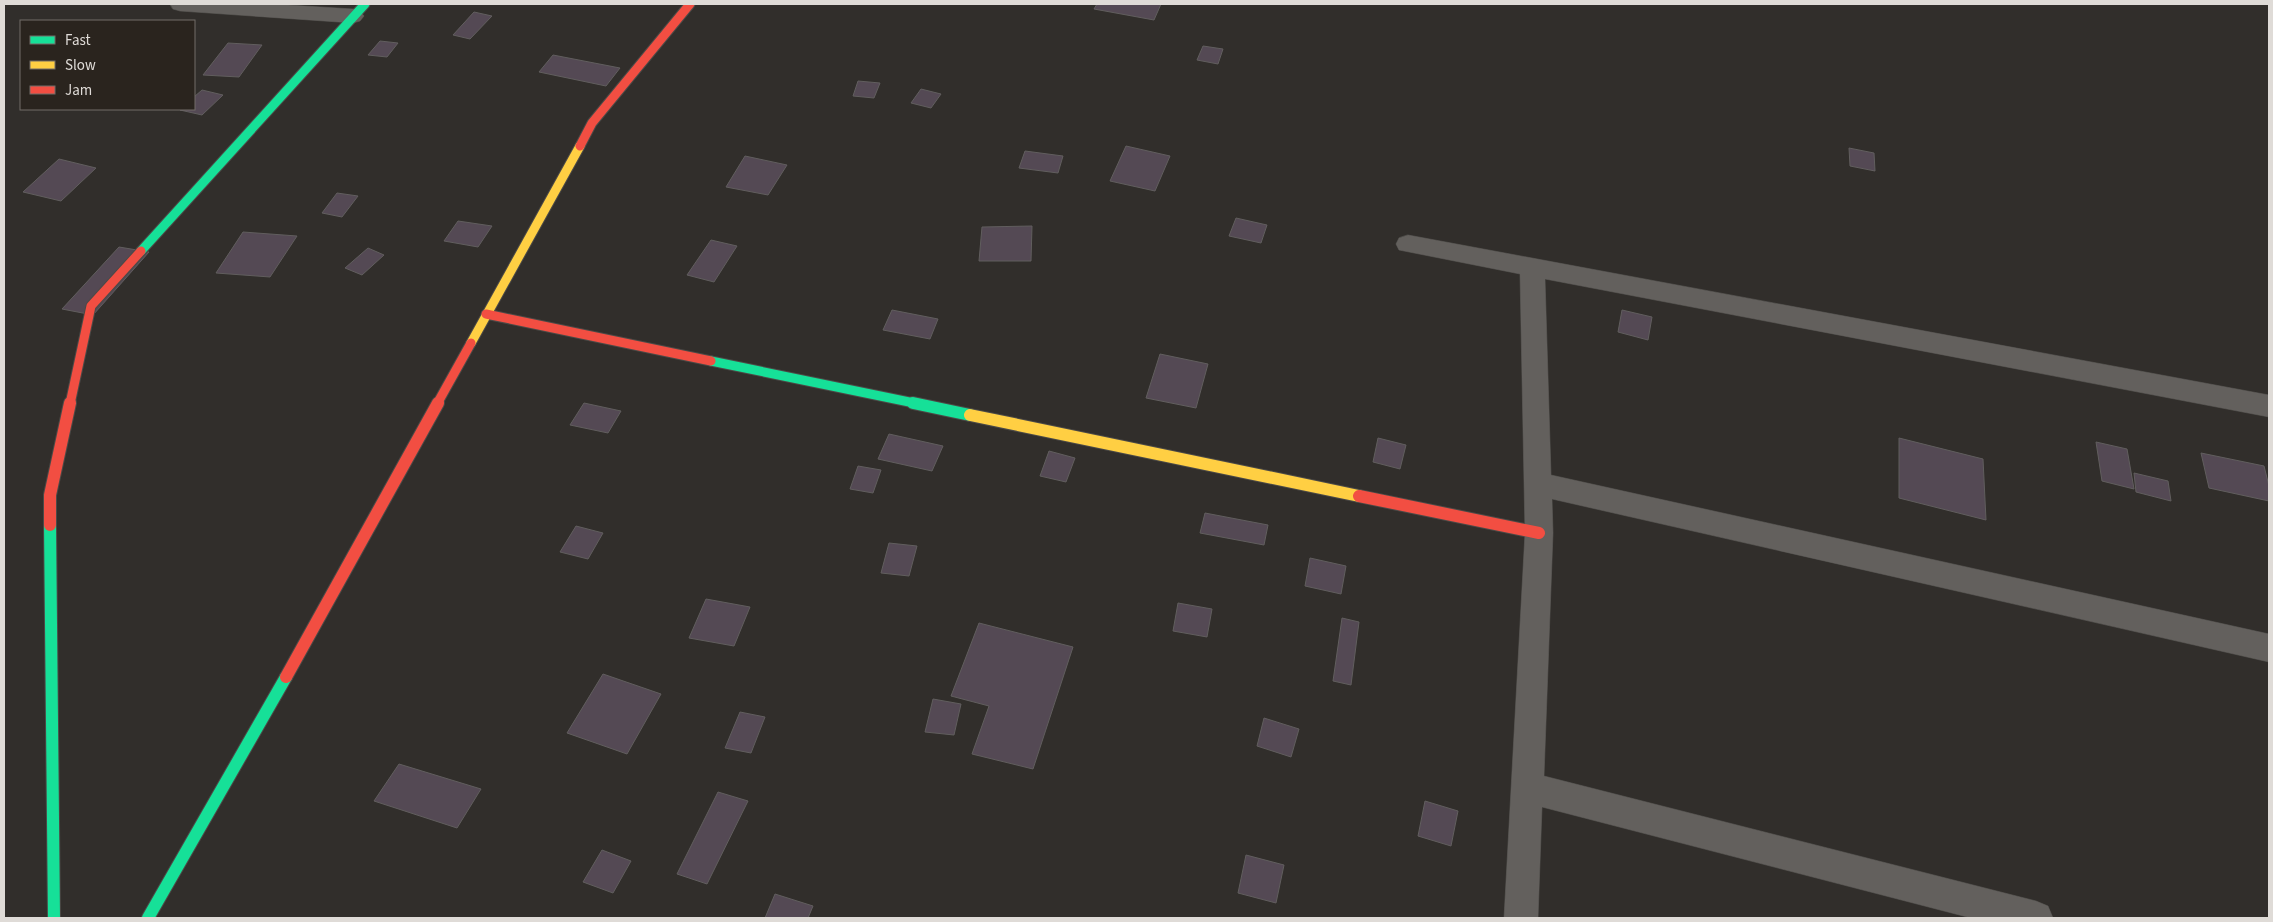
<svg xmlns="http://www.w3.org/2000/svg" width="2273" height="922" viewBox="0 0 2273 922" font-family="'Source Sans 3',sans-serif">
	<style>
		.building { fill: #544954; stroke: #615e5e }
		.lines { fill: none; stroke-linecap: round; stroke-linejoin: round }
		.street-casing { stroke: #4c4a47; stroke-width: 1 }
		.fast-far1-casing { stroke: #4c4a47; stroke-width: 11 }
		.fast-casing { stroke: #4c4a47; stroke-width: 14 }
		.slow-far1-casing { stroke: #4c4a47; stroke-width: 11 }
		.slow-casing { stroke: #4c4a47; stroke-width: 14 }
		.jam-far1-casing { stroke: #4c4a47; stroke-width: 11 }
		.jam-casing { stroke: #4c4a47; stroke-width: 14 }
		.street { fill: #63605d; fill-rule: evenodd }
		.fast-far1 { stroke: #16e098; stroke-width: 9 }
		.fast { stroke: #16e098; stroke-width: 12 }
		.slow-far1 { stroke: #ffcf43; stroke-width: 9 }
		.slow { stroke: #ffcf43; stroke-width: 12 }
		.jam-far1 { stroke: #f24e42; stroke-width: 9 }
		.jam { stroke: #f24e42; stroke-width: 12 }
	</style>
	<rect width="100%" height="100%" fill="#312e2b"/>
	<path class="building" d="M 1097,4 L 1161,4 L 1154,20 L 1094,9 Z
		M 474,12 L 492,16 L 470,39 L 453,35 Z
		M 380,41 L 398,43 L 387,57 L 368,55 Z
		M 228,43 L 262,45 L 239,77 L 203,75 Z
		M 1203,46 L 1223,49 L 1218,64 L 1197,60 Z
		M 553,55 L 620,68 L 606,86 L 539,72 Z
		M 858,81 L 880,83 L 874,98 L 853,96 Z
		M 921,89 L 941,94 L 931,108 L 911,103 Z
		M 202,90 L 223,95 L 202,115 L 180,110 L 194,109 L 194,97 Z
		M 1126,146 L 1170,156 L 1155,191 L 1110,181 Z
		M 1849,148 L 1874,153 L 1875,171 L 1850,166 Z
		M 1025,151 L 1063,156 L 1058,173 L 1019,168 Z
		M 745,156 L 787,165 L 768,195 L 726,187 Z
		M 59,159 L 96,168 L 61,201 L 23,192 Z
		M 337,193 L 358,196 L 342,217 L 322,213 Z
		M 1236,218 L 1267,225 L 1261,243 L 1229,236 Z
		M 458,221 L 492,226 L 478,247 L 444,241 Z
		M 1032,226 L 1031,261 L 979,261 L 982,227 Z
		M 243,232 L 297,236 L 270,277 L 216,273 Z
		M 711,240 L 737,246 L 714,282 L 687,275 Z
		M 119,247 L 149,252 L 93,315 L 62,309 Z
		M 368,248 L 384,255 L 362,275 L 345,268 Z
		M 892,310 L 938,319 L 930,339 L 883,330 Z
		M 1622,310 L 1652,317 L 1648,340 L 1618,332 Z
		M 1160,354 L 1208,364 L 1196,408 L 1146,398 Z
		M 584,403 L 621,411 L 608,433 L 570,425 Z
		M 889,434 L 943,446 L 932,471 L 878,459 Z
		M 1378,438 L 1406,445 L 1400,469 L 1373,462 Z
		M 1899,438 L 1983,459 L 1986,520 L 1899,498 Z
		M 2096,442 L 2127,449 L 2134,489 L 2102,481 Z
		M 1049,451 L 1075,458 L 1066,482 L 1040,476 Z
		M 2201,453 L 2264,466 L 2269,486 L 2269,501 L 2209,488 Z
		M 858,466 L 881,470 L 873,493 L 850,489 Z
		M 2134,473 L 2168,481 L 2171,501 L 2136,492 Z
		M 1205,513 L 1268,525 L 1264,545 L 1200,533 Z
		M 576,526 L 603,533 L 588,559 L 560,552 Z
		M 889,543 L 917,546 L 909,576 L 881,573 Z
		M 1310,558 L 1346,566 L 1341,594 L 1305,586 Z
		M 706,599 L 750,607 L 734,646 L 689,638 Z
		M 1178,603 L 1212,609 L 1207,637 L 1173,631 Z
		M 1342,618 L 1359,622 L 1351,685 L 1333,681 Z
		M 979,623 L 1073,647 L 1033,769 L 972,754 L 989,706 L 951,696 Z
		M 603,674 L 661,694 L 627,754 L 567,733 Z
		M 933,699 L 961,704 L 954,735 L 925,732 Z
		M 740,712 L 765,717 L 751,753 L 725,748 Z
		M 1264,718 L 1299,729 L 1291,757 L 1257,746 Z
		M 399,764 L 481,789 L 457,828 L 374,801 Z
		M 718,792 L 748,801 L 707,884 L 677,874 Z
		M 1425,801 L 1458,811 L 1451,846 L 1418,836 Z
		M 602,850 L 631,861 L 613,893 L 583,882 Z
		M 1246,855 L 1284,865 L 1276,903 L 1238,893 Z
		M 775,894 L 813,906 L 808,918 L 765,918 Z"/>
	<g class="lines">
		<g class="street-casing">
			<path id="street" d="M 170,4 L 272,4 L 353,9 L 360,11 L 364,16 L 360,21 L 353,23 L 180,11 L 173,9 Z
				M 1408,235 L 2269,395 L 2269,417 L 1545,279 L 1551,475 L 2269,634 L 2269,662 L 1552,499 L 1553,533 L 1544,776 L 2036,901 L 2048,906 L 2053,918 L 1971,918 L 1542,807 L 1538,918 L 1504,918 L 1525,533 L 1520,274 L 1399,250 L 1396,244 L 1399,238 Z"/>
		</g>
		<g class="fast-far1-casing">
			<path id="fast-far1" d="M 141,251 L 365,4
				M 711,361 L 919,404"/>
		</g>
		<g class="fast-casing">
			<path id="fast" d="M 913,403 L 970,415
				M 50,525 L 54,918
				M 148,918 L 286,677"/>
		</g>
		<g class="slow-far1-casing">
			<path id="slow-far1" d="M 471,343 L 580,146"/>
		</g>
		<g class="slow-casing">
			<path id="slow" d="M 970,415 L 1359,496"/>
		</g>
		<g class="jam-far1-casing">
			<path id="jam-far1" d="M 580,146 L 592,123 L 690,4
				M 486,314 L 711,361
				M 70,404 L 91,306 L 141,251
				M 437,404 L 471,343"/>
		</g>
		<g class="jam-casing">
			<path id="jam" d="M 1359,496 L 1539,533
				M 50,525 L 50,495 L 70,403
				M 286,677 L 438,403"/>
		</g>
		<use href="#street" class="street"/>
		<use href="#fast-far1" class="fast-far1"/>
		<use href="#fast" class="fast"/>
		<use href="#slow-far1" class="slow-far1"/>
		<use href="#slow" class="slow"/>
		<use href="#jam-far1" class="jam-far1"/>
		<use href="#jam" class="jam"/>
	</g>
	<rect width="2273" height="922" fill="none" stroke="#dfdbd7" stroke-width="10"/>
	<rect x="20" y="20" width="175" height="90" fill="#2a241e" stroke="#726d68"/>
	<rect x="30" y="36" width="25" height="8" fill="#16e098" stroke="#726d68"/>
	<text x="65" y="45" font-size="15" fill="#dfdbd7">Fast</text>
	<rect x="30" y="61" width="25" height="8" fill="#ffcf43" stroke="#726d68"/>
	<text x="65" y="70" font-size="15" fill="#dfdbd7">Slow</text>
	<rect x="30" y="86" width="25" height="8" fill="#f24e42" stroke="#726d68"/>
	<text x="65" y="95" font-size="15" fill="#dfdbd7">Jam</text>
</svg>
